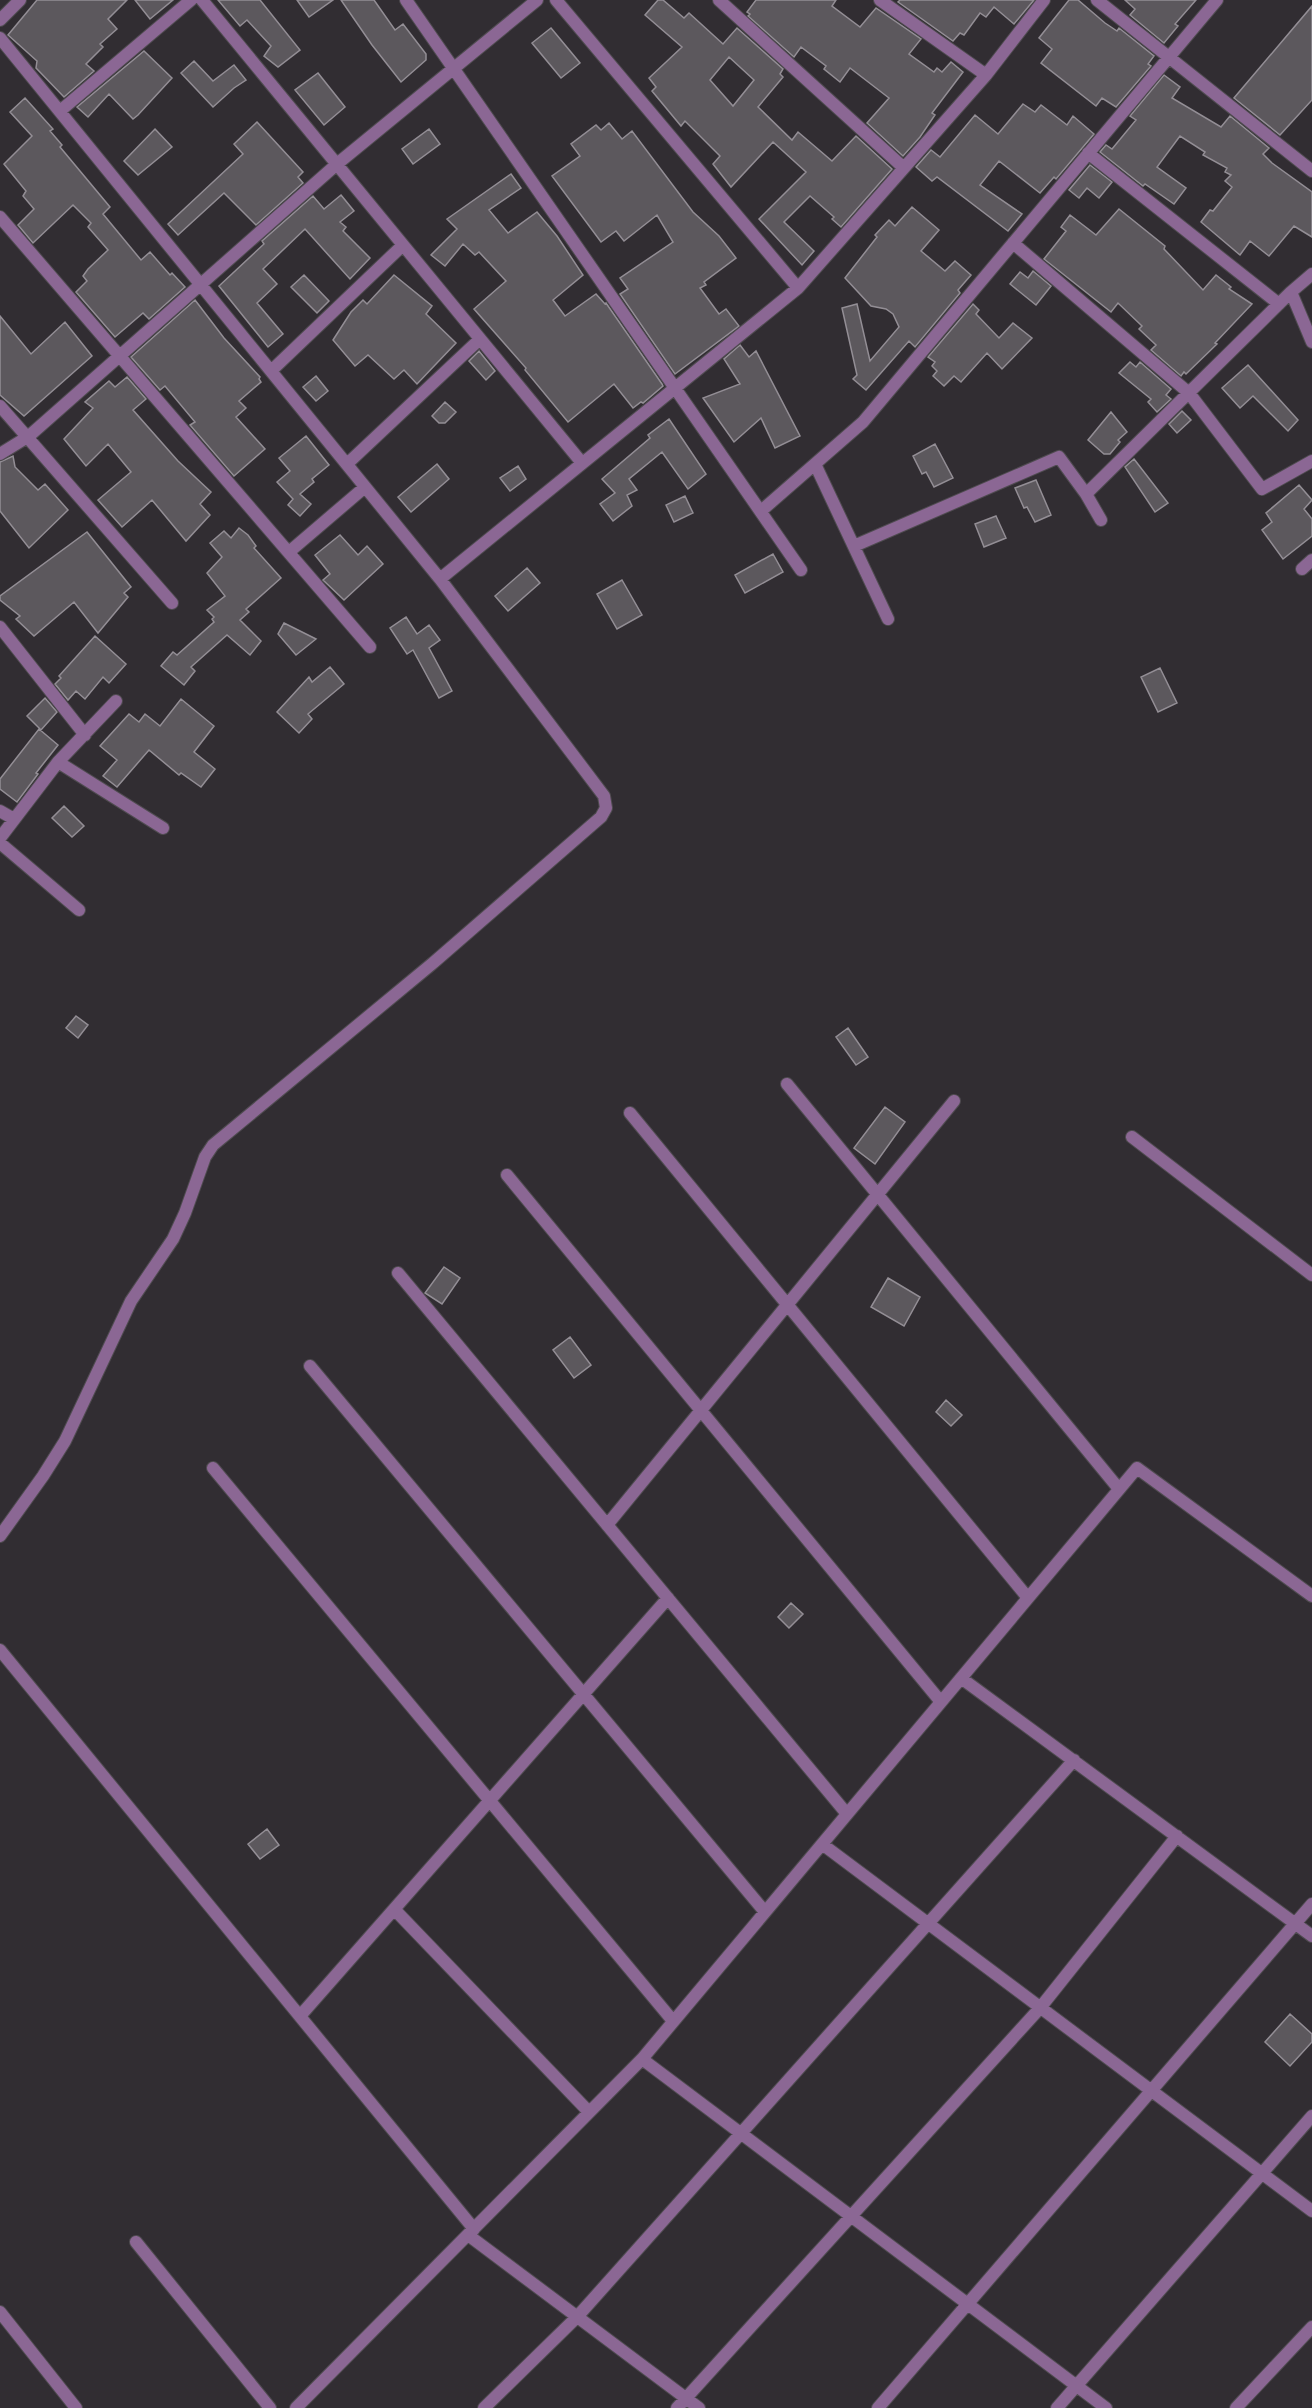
<svg xmlns="http://www.w3.org/2000/svg" width="1312" height="2408" viewBox="0 0 1312 2408" font-family="Cabin,sans-serif">
	<style>
		.building { fill: #5c585d; stroke: #938e95; stroke-width: 1.5; fill-rule: evenodd }
		.lines { fill: none; stroke-linecap: round; stroke-linejoin: round }
		.minor-casing { stroke: #4f4b50; stroke-width: 14 }
		.minor { stroke: #8b6794; stroke-width: 12 }
	</style>
	<rect width="100%" height="100%" fill="#312d32"/>
	<path class="building" d="M 37,0 L 127,0 L 108,19 L 117,29 L 100,44 L 103,47 L 86,64 L 94,71 L 64,97 L 36,68 L 37,61 L 8,35 Z
		M 135,0 L 173,0 L 150,19 Z
		M 218,0 L 260,0 L 300,50 L 278,67 L 264,56 L 271,46 L 247,20 L 240,26 Z
		M 297,0 L 333,0 L 309,17 Z
		M 341,0 L 374,0 L 395,30 L 403,24 L 426,54 L 426,60 L 401,82 L 372,45 Z
		M 658,0 L 663,0 L 684,18 L 689,13 L 723,44 L 737,28 L 783,69 L 780,74 L 783,77 L 758,107 L 792,140 L 798,132 L 832,161 L 856,136 L 892,169 L 841,227 L 832,219 L 834,217 L 810,196 L 784,222 L 814,251 L 802,265 L 759,219 L 806,172 L 773,142 L 731,187 L 713,164 L 720,156 L 685,121 L 681,126 L 652,91 L 656,87 L 649,78 L 682,47 L 645,15 ZM 729,57 L 754,80 L 733,106 L 710,80 Z
		M 756,0 L 836,0 L 832,6 L 860,27 L 876,8 L 921,39 L 909,54 L 934,72 L 937,68 L 942,72 L 951,62 L 963,72 L 932,113 L 935,115 L 920,137 L 903,156 L 867,123 L 889,98 L 850,68 L 840,82 L 824,69 L 826,66 L 801,47 L 794,57 L 748,16 L 750,14 L 747,12 Z
		M 900,0 L 1034,0 L 1014,24 L 994,7 L 986,17 L 980,13 L 964,35 L 960,33 L 953,41 L 898,2 Z
		M 1069,0 L 1078,0 L 1105,23 L 1117,31 L 1119,28 L 1154,56 L 1148,64 L 1151,66 L 1116,107 L 1102,98 L 1096,106 L 1041,63 L 1052,49 L 1039,38 Z
		M 1125,0 L 1196,0 L 1175,24 L 1178,26 L 1164,43 L 1130,15 L 1135,9 Z
		M 1312,6 L 1312,100 L 1280,135 L 1234,98 Z
		M 551,28 L 580,63 L 561,78 L 532,43 Z
		M 144,51 L 172,78 L 138,115 L 133,119 L 109,94 L 88,117 L 77,107 Z
		M 194,61 L 213,81 L 234,65 L 246,80 L 234,88 L 213,107 L 181,73 Z
		M 318,73 L 345,107 L 324,125 L 295,90 Z
		M 1164,75 L 1180,87 L 1172,98 L 1221,127 L 1230,116 L 1269,148 L 1263,154 L 1272,163 L 1312,192 L 1312,237 L 1294,226 L 1269,256 L 1250,241 L 1240,255 L 1201,222 L 1210,210 L 1213,211 L 1232,187 L 1225,181 L 1231,175 L 1225,172 L 1227,168 L 1203,155 L 1205,152 L 1180,136 L 1157,167 L 1186,188 L 1174,204 L 1145,184 L 1143,186 L 1100,152 L 1106,145 L 1112,149 L 1136,120 L 1130,116 Z
		M 25,98 L 53,129 L 50,131 L 62,145 L 60,147 L 110,207 L 103,214 L 141,260 L 150,252 L 170,275 L 172,273 L 185,287 L 149,319 L 143,313 L 115,337 L 76,292 L 87,281 L 83,276 L 88,269 L 108,250 L 88,227 L 91,223 L 73,205 L 33,243 L 18,225 L 34,209 L 23,196 L 26,191 L 4,164 L 32,136 L 10,112 Z
		M 1023,104 L 1035,112 L 1041,105 L 1067,125 L 1073,116 L 1094,134 L 1056,179 L 1054,177 L 1040,193 L 999,161 L 980,185 L 1022,214 L 1008,231 L 937,177 L 932,181 L 916,167 L 931,150 L 940,157 L 975,115 L 998,134 Z
		M 257,122 L 303,172 L 298,177 L 303,183 L 256,225 L 224,193 L 178,235 L 168,224 L 243,154 L 234,144 Z
		M 609,123 L 622,139 L 632,131 L 693,212 L 719,236 L 736,258 L 704,282 L 706,285 L 700,288 L 719,314 L 726,309 L 739,326 L 675,374 L 620,294 L 628,289 L 620,278 L 673,242 L 657,215 L 624,241 L 616,231 L 601,242 L 552,176 L 580,156 L 571,144 L 596,125 L 601,130 Z
		M 155,129 L 172,147 L 138,175 L 124,161 Z
		M 429,129 L 440,144 L 413,164 L 402,149 Z
		M 1090,165 L 1112,182 L 1099,198 L 1087,188 L 1079,198 L 1069,190 Z
		M 511,174 L 521,188 L 489,210 L 508,233 L 537,212 L 557,236 L 583,275 L 553,300 L 565,316 L 596,294 L 605,304 L 606,303 L 662,384 L 663,386 L 643,403 L 641,402 L 633,408 L 614,384 L 568,422 L 525,370 L 526,368 L 474,309 L 506,281 L 479,252 L 475,255 L 463,244 L 445,266 L 431,255 L 457,229 L 447,219 Z
		M 341,195 L 354,211 L 340,222 L 346,227 L 343,231 L 370,258 L 350,279 L 305,229 L 263,269 L 277,284 L 257,303 L 283,334 L 268,347 L 219,286 L 264,244 L 262,241 L 313,196 L 324,209 Z
		M 912,207 L 939,230 L 921,251 L 945,271 L 955,261 L 971,275 L 958,290 L 960,293 L 915,347 L 909,341 L 866,390 L 853,379 L 857,375 L 842,308 L 857,304 L 870,361 L 899,327 L 893,314 L 886,309 L 871,306 L 845,278 L 877,237 L 875,235 L 889,220 L 895,226 Z
		M 1119,209 L 1165,246 L 1164,249 L 1203,290 L 1216,275 L 1231,287 L 1229,289 L 1252,304 L 1215,343 L 1217,344 L 1186,374 L 1184,372 L 1181,376 L 1151,350 L 1156,345 L 1139,329 L 1142,326 L 1118,303 L 1111,312 L 1044,259 L 1066,231 L 1061,227 L 1070,215 L 1096,235 Z
		M 1033,271 L 1051,286 L 1036,305 L 1010,284 L 1020,272 L 1028,278 Z
		M 304,275 L 329,301 L 317,313 L 291,287 Z
		M 394,275 L 432,306 L 426,314 L 456,343 L 417,384 L 404,370 L 394,379 L 368,355 L 355,366 L 333,340 L 351,312 L 363,300 L 367,304 Z
		M 195,300 L 224,338 L 260,377 L 259,379 L 261,382 L 239,401 L 246,408 L 236,417 L 265,449 L 234,476 L 190,425 L 195,422 L 165,386 L 160,390 L 131,357 Z
		M 973,304 L 979,310 L 976,314 L 999,338 L 1013,323 L 1032,338 L 1002,369 L 987,353 L 961,382 L 954,376 L 944,386 L 933,376 L 937,371 L 932,366 L 935,362 L 928,357 Z
		M 0,316 L 31,354 L 65,322 L 92,356 L 24,416 L 0,395 Z
		M 740,345 L 749,357 L 756,351 L 800,436 L 775,448 L 761,418 L 734,442 L 703,398 L 740,384 L 724,359 Z
		M 479,351 L 495,371 L 486,380 L 469,361 Z
		M 1130,362 L 1136,367 L 1140,362 L 1171,389 L 1166,395 L 1171,399 L 1157,412 L 1148,402 L 1151,399 L 1119,373 Z
		M 1248,365 L 1298,420 L 1288,431 L 1253,396 L 1240,408 L 1222,388 Z
		M 316,376 L 328,391 L 316,401 L 303,387 Z
		M 127,377 L 146,399 L 133,410 L 178,461 L 211,492 L 200,504 L 210,515 L 186,541 L 152,500 L 122,527 L 98,500 L 131,472 L 108,444 L 86,466 L 64,439 L 93,408 L 85,402 L 109,381 L 115,387 Z
		M 445,402 L 456,412 L 445,423 L 439,423 L 432,416 Z
		M 1182,411 L 1191,420 L 1177,433 L 1169,424 Z
		M 1111,412 L 1127,432 L 1118,440 L 1120,442 L 1110,454 L 1104,454 L 1088,440 Z
		M 669,419 L 706,474 L 688,489 L 662,452 L 629,479 L 637,490 L 627,495 L 632,506 L 613,521 L 600,504 L 615,493 L 602,479 L 650,438 L 648,435 Z
		M 306,436 L 329,465 L 312,479 L 314,482 L 300,494 L 311,504 L 300,516 L 288,505 L 293,499 L 277,482 L 290,471 L 279,458 Z
		M 935,444 L 953,478 L 934,487 L 926,472 L 922,474 L 913,456 Z
		M 13,456 L 15,467 L 38,490 L 45,484 L 68,510 L 29,548 L 0,511 L 0,462 Z
		M 1134,459 L 1168,503 L 1155,512 L 1125,467 Z
		M 437,464 L 449,479 L 411,512 L 398,497 Z
		M 518,466 L 526,479 L 510,491 L 500,478 Z
		M 1036,480 L 1051,515 L 1035,522 L 1027,507 L 1024,508 L 1015,488 Z
		M 1299,485 L 1312,500 L 1304,509 L 1312,519 L 1312,536 L 1283,559 L 1262,530 L 1272,522 L 1266,513 Z
		M 685,496 L 693,513 L 674,522 L 666,505 Z
		M 996,516 L 1006,538 L 984,547 L 975,524 Z
		M 239,528 L 248,535 L 256,546 L 254,548 L 281,578 L 246,609 L 249,612 L 240,620 L 261,641 L 250,655 L 227,635 L 191,667 L 195,671 L 184,685 L 161,666 L 173,652 L 177,655 L 214,622 L 212,619 L 214,617 L 207,610 L 225,596 L 207,573 L 222,557 L 210,543 L 224,531 L 231,538 Z
		M 87,532 L 131,587 L 124,593 L 128,597 L 98,633 L 74,602 L 34,636 L 16,619 L 20,616 L 0,600 L 0,596 Z
		M 340,535 L 358,555 L 367,546 L 383,564 L 344,600 L 323,580 L 330,574 L 315,555 Z
		M 773,554 L 783,572 L 745,593 L 735,575 Z
		M 527,568 L 540,583 L 508,611 L 495,596 Z
		M 622,580 L 642,615 L 617,629 L 597,594 Z
		M 406,617 L 417,634 L 429,625 L 440,640 L 429,648 L 452,691 L 439,698 L 413,650 L 407,654 L 390,628 Z
		M 284,623 L 316,639 L 296,655 L 278,634 Z
		M 95,636 L 126,664 L 109,683 L 103,677 L 85,699 L 76,691 L 68,700 L 55,684 L 61,678 L 59,676 Z
		M 330,667 L 344,684 L 308,714 L 312,719 L 299,733 L 277,712 L 309,677 L 312,682 Z
		M 1160,668 L 1177,703 L 1158,712 L 1141,677 Z
		M 45,698 L 57,712 L 41,730 L 27,716 Z
		M 181,699 L 214,726 L 194,752 L 215,769 L 201,787 L 181,773 L 179,775 L 149,750 L 117,787 L 103,776 L 117,760 L 100,746 L 129,714 L 139,722 L 145,714 L 160,726 Z
		M 39,729 L 58,745 L 36,773 L 38,774 L 17,802 L 0,789 L 0,779 Z
		M 64,806 L 84,826 L 72,837 L 52,818 Z
		M 76,1016 L 88,1025 L 78,1038 L 66,1028 Z
		M 848,1028 L 868,1057 L 856,1065 L 836,1037 Z
		M 885,1107 L 905,1122 L 875,1164 L 854,1148 Z
		M 444,1267 L 460,1278 L 442,1304 L 425,1293 Z
		M 888,1278 L 920,1297 L 904,1326 L 871,1307 Z
		M 570,1337 L 591,1365 L 574,1378 L 553,1350 Z
		M 946,1400 L 962,1415 L 951,1426 L 936,1412 Z
		M 791,1603 L 803,1614 L 789,1628 L 778,1617 Z
		M 267,1829 L 279,1845 L 260,1859 L 248,1844 Z
		M 1290,2014 L 1312,2034 L 1312,2042 L 1290,2066 L 1265,2042 Z"/>
	<g class="lines">
		<g class="minor-casing">
			<path id="minor" d="M 202,0 L 582,463
				M 406,0 L 801,570
				M 556,0 L 798,288
				M 719,0 L 904,168
				M 880,0 L 986,75
				M 1097,0 L 1312,171
				M 0,20 L 20,0
				M 0,38 L 440,579 L 604,796 L 606,808 L 601,817 L 433,963 L 213,1145 L 205,1157 L 185,1213 L 173,1239 L 131,1301 L 65,1441 L 43,1476 L 0,1536
				M 60,111 L 191,0
				M 1088,153 L 1279,304
				M 0,217 L 370,647
				M 1013,243 L 1189,393 L 1262,489 L 1312,461
				M 1291,292 L 1312,342
				M 271,371 L 403,245
				M 0,406 L 172,603
				M 0,454 L 29,436 L 337,164 L 537,0
				M 347,464 L 480,339
				M 815,464 L 888,619
				M 1086,494 L 1291,292 L 1312,274
				M 761,511 L 863,422 L 1217,0
				M 854,546 L 1059,457 L 1086,494 L 1101,520
				M 289,552 L 365,487
				M 1302,569 L 1312,560
				M 440,579 L 798,288 L 986,75 L 1044,0
				M 0,627 L 85,735
				M 58,762 L 163,828
				M 0,811 L 14,819
				M 0,838 L 58,762 L 116,701
				M 0,843 L 79,910
				M 787,1084 L 1119,1489
				M 630,1113 L 1028,1598
				M 1132,1137 L 1312,1275
				M 507,1175 L 941,1702
				M 398,1273 L 847,1814
				M 310,1366 L 765,1912
				M 213,1468 L 673,2021
				M 607,1525 L 954,1101
				M 0,1650 L 474,2229
				M 961,1678 L 1312,1936
				M 822,1844 L 1312,2211
				M 394,1909 L 589,2112
				M 300,2016 L 668,1598
				M 642,2059 L 1106,2408
				M 468,2235 L 699,2408
				M 136,2242 L 270,2408
				M 0,2312 L 76,2408
				M 296,2408 L 642,2059 L 1137,1468 L 1312,1596
				M 484,2408 L 577,2317 L 1074,1760
				M 677,2408 L 1040,2008 L 1177,1836
				M 878,2408 L 1312,1904
				M 1057,2408 L 1312,2116
				M 1236,2408 L 1312,2327"/>
		</g>
		<use href="#minor" class="minor"/>
	</g>
</svg>
